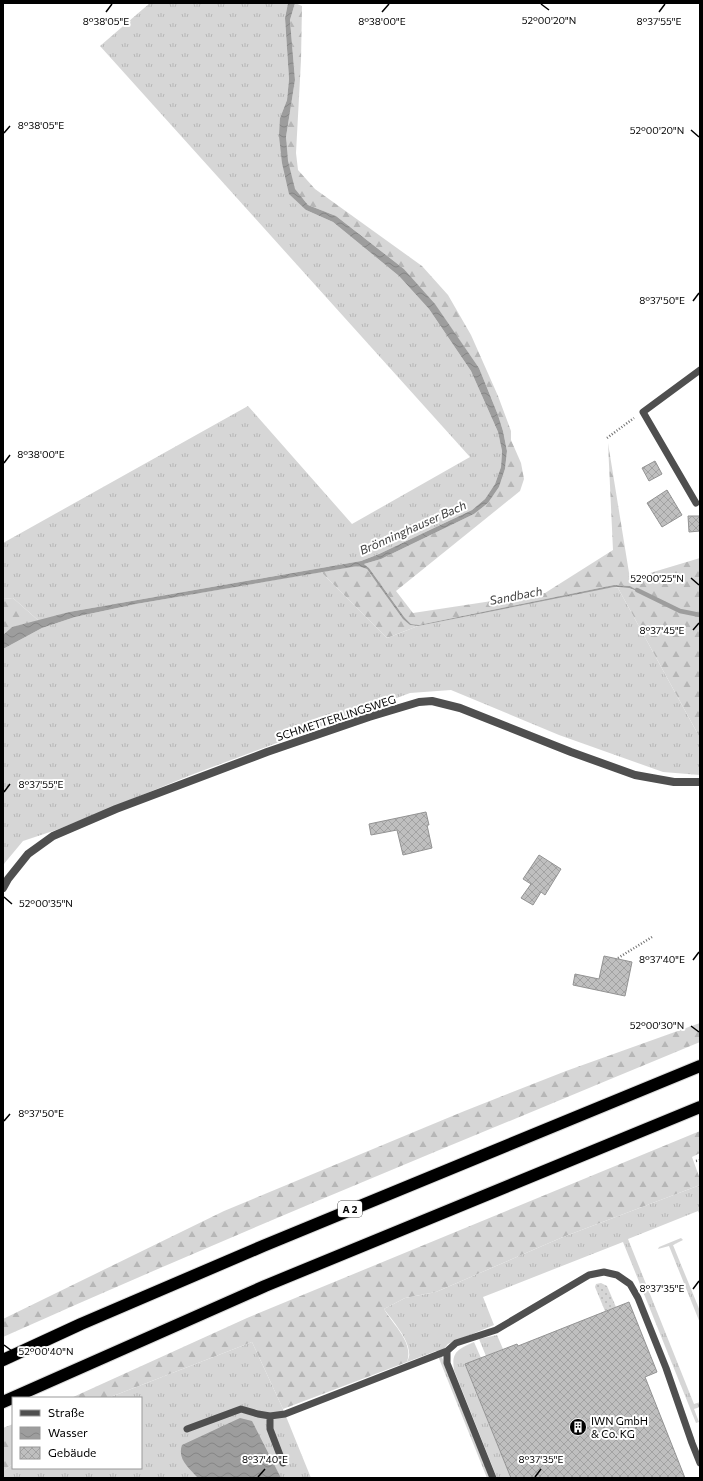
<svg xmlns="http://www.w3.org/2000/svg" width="703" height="1481" viewBox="0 0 703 1481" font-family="Commissioner,sans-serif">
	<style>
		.grass { fill: url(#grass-tufts) }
		.forest { fill: url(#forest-firs) }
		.garden { fill: url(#garden-dots) }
		.water { fill: url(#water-waves) }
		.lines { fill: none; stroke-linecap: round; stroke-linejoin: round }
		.stream { stroke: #9d9d9d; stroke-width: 4.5 }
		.building { fill: url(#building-cross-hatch); stroke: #939393 }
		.highway-casing { stroke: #dbdbdb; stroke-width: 14 }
		.path { stroke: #717171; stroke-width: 2.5; stroke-dasharray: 1 2; stroke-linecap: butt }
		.lane { stroke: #4f4f4f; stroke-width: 7 }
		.street { stroke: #4f4f4f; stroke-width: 8 }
		.highway { stroke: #000; stroke-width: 12 }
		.ticks { fill: none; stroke: #000; stroke-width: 1.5 }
		.labels { text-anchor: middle; stroke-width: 4; stroke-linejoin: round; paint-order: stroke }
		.shield { fill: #fff; stroke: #4c4c4c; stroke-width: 1 }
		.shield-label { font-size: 10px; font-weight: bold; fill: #000 }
		.street-label { font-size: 11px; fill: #000; stroke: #fff }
		.poi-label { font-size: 11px; fill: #000; stroke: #fff; text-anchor: start }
		.water-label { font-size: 12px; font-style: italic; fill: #3e3e3e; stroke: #fff }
		.ticks-label { font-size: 10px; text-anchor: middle; fill: #000; stroke: #fff; stroke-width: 4; stroke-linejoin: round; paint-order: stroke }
	</style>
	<defs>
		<pattern id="grass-tufts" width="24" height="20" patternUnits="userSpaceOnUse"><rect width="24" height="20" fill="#d6d6d6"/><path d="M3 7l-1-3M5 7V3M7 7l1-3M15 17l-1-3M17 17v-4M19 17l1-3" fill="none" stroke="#b6b6b6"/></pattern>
		<pattern id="forest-firs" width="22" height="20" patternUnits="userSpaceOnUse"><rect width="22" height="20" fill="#d6d6d6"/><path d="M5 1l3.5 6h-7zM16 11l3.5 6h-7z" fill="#b6b6b6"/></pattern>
		<pattern id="garden-dots" width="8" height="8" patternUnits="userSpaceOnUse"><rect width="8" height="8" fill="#d6d6d6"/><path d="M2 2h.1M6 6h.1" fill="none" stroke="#b6b6b6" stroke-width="1.8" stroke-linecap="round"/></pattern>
		<pattern id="water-waves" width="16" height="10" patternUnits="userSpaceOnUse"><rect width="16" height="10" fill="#9d9d9d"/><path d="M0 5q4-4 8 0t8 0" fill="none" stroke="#858585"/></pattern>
		<pattern id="building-cross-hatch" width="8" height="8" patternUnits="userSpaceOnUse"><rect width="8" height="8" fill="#bfbfbf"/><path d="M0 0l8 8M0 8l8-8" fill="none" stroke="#a2a2a2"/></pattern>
	</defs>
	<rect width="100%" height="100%" fill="#fff"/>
	<path class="grass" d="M 150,3 L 288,3 L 285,18 L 289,79 L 287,100 L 280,118 L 306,210 L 333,222 L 399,276 L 429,309 L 471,371 L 498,432 L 502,451 L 501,467 L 495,484 L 485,499 L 472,510 L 379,554 L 361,561 L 69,612 L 39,621 L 13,598 L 3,599 L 3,543 L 248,406 L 352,524 L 470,457 L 100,46 Z
		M 321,572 L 387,638 L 418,626 L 595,590 L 614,587 L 618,588 L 700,738 L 700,775 L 663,772 L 559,735 L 451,690 L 410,693 L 191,775 L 59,829 L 23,841 L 3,865 L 3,649 L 42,628 L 75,617 L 136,604 Z
		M 700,1185 L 700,1215 L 698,1211 L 628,1239 L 694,1404 L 700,1402 L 700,1407 L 694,1409 L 699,1422 L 696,1423 L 623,1242 L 483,1297 L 494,1325 L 448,1344 L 443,1350 L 442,1357 L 490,1478 L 487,1478 L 436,1351 L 407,1362 C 408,1359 410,1356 409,1353 C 409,1339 392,1320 384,1309 L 405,1298 L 436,1292 L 563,1237 Z
		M 681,1238 L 683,1240 L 673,1245 L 700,1311 L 700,1323 L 669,1246 L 658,1249 L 659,1247 Z
		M 497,1335 L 503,1349 L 486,1356 L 479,1339 Z
		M 252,1342 L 283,1409 L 311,1478 L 3,1478 L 3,1471 L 13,1464 L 13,1468 L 141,1468 L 141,1398 L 108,1398 Z
		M 474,1342 L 481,1358 L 465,1365 L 511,1478 L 497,1478 L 454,1370 C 451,1351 459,1349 474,1342 Z"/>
	<path class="forest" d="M 295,3 L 302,6 L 301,60 L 296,153 L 298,170 L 315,189 L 422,266 L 448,295 L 471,335 L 498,396 L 511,431 L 511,440 L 521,463 L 524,479 L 520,491 L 396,591 L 413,613 L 545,593 L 613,550 L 608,443 L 630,579 L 700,558 L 700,738 L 618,588 L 629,588 L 642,594 L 630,586 L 614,585 L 419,625 L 411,624 L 404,617 L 369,568 L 364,564 L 381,559 L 474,514 L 488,503 L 499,487 L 505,469 L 507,451 L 503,431 L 498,415 L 479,368 L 435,305 L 404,269 L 336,216 L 308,205 L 295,189 L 288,161 L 286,137 L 295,80 L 290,20 Z
		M 358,566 L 367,569 L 410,625 L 418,626 L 387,638 L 321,572 Z
		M 13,598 L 39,621 L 12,627 L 3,635 L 3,599 Z
		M 700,1023 L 700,1042 C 467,1139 233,1234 3,1337 L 3,1319 L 224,1211 L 462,1112 L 566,1071 Z
		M 700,1131 L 700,1153 L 692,1157 L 700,1179 L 700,1185 L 563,1237 L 436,1292 L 405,1298 L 384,1309 C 393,1325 414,1342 407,1362 L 283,1409 L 252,1342 L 108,1398 L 71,1398 L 247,1318 Z
		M 13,1424 L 13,1464 L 3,1471 L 3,1428 Z"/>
	<path class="garden" d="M 601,1283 L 607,1286 L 616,1307 L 605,1311 L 595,1287 L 596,1284 Z"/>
	<path class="water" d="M 288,3 L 295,3 L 290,20 L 295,80 L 286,137 L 288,161 L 295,189 L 308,205 L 336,216 L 404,269 L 435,304 L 479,368 L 498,415 L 503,431 L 507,451 L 505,469 L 499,487 L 488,503 L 474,514 L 381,559 L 364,564 L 369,568 L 404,617 L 411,624 L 419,625 L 614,585 L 630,586 L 642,593 L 629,588 L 614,587 L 418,626 L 410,625 L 403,619 L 367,569 L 358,566 L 136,604 L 75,617 L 42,628 L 3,649 L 3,635 L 12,627 L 69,612 L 361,561 L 379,554 L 472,510 L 485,499 L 495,484 L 501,467 L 502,451 L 498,432 L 471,371 L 429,309 L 399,276 L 333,222 L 306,210 L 289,194 L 282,163 L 279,136 L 280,118 L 287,100 L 289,79 L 285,18 Z
		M 240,1418 L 252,1421 L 281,1478 L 198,1478 C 189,1468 177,1459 182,1445 Z"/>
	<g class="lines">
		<path class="stream" d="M 637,590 L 680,611 L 700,615"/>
	</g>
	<path class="building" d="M 655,461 L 662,474 L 649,481 L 642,468 Z
		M 667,490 L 682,515 L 662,527 L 647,503 Z
		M 688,516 L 700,516 L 700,531 L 689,532 Z
		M 426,812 L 429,825 L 427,825 L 432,848 L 403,855 L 397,830 L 371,835 L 369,824 Z
		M 539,855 L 561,869 L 545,895 L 541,892 L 533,905 L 521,898 L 531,884 L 523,879 Z
		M 604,956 L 632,962 L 625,996 L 573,985 L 575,974 L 599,979 Z
		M 629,1302 L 657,1372 L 645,1377 L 685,1478 L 511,1478 L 465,1364 L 517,1344 L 518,1346 Z"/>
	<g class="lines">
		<g class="highway-casing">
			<path id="highway" d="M 3,1360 L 81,1324 L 263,1246 L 700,1066
				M 3,1402 L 265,1286 L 700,1107"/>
		</g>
		<path class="path" d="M 607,438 L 634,418
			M 618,958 L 652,937
			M 696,1161 L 700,1160"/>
		<path class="lane" d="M 696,503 L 643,412 L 700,370
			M 270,1416 L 270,1429 L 283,1463
			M 187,1429 L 241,1409 L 258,1414 L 270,1416 L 285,1414 L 447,1351
			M 493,1478 L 447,1363 L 447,1351 L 456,1343 L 496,1330 L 589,1275 L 604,1272 L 617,1275 L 630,1284 L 638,1298 L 666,1368 L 692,1443 L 700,1463"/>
		<path class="street" d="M 3,888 L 8,879 L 28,854 L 53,836 L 116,809 L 267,752 L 369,717 L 419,702 L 432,701 L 460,708 L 571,752 L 635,775 L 674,782 L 700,782"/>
		<use href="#highway" class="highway"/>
	</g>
	<path class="ticks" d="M 541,4 L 549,10M 106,12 L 112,4M 382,12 L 389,4M 659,12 L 665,4M 691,130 L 699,137M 4,133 L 10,126M 693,301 L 699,293M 4,463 L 10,455M 691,578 L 699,585M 693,630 L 699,623M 4,792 L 10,784M 4,897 L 12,904M 693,960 L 699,952M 691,1026 L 699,1032M 4,1121 L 10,1114M 693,1289 L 699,1281M 4,1345 L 12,1351M 258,1477 L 265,1469M 535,1477 L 541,1469"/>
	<defs>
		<g id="building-disc" transform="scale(0.9)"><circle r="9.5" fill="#000" stroke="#fff"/><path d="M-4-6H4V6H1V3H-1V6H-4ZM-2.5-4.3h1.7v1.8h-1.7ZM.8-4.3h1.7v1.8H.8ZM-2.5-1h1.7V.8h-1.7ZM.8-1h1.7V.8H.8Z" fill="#fff"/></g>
	</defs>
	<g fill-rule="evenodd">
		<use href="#building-disc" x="578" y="1427"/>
	</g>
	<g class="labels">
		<rect class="shield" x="338" y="1201" width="24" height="16" rx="3"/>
		<g class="shield-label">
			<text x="350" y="1213">A 2</text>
		</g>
		<g class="street-label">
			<text transform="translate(336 718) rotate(-18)" y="4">SCHMETTERLINGSWEG</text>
		</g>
		<g class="poi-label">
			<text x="591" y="1425">IWN GmbH<tspan x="591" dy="13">&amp; Co. KG</tspan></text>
		</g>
		<g class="water-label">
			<text transform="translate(413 528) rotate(-24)" y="4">Brönninghauser Bach</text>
			<text transform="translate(516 596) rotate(-11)" y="4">Sandbach</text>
		</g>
	</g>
	<g class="ticks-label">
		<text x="549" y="24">52°00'20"N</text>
		<text x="106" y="25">8°38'05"E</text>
		<text x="382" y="25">8°38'00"E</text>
		<text x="659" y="25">8°37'55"E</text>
		<text x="41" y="129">8°38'05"E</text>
		<text x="657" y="134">52°00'20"N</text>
		<text x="662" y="304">8°37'50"E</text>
		<text x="41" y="458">8°38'00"E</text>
		<text x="657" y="582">52°00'25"N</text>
		<text x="662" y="634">8°37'45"E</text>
		<text x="41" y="788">8°37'55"E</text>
		<text x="46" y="907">52°00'35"N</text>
		<text x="662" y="963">8°37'40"E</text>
		<text x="657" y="1029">52°00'30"N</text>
		<text x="41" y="1117">8°37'50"E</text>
		<text x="662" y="1292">8°37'35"E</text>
		<text x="46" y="1355">52°00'40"N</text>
		<text x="265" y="1463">8°37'40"E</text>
		<text x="541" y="1463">8°37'35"E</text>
	</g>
	<rect width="703" height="1481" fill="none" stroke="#000000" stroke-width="8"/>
	<rect x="12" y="1397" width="130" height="72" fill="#ffffff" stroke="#999999"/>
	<rect x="20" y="1410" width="20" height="6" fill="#4f4f4f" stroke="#999999"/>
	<text x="48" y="1417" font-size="12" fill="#000000">Straße</text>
	<rect x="20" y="1427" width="20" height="12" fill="url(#water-waves)" stroke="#999999"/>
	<text x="48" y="1437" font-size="12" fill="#000000">Wasser</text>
	<rect x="20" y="1447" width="20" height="12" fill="url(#building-cross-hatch)" stroke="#999999"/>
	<text x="48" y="1457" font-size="12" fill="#000000">Gebäude</text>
</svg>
